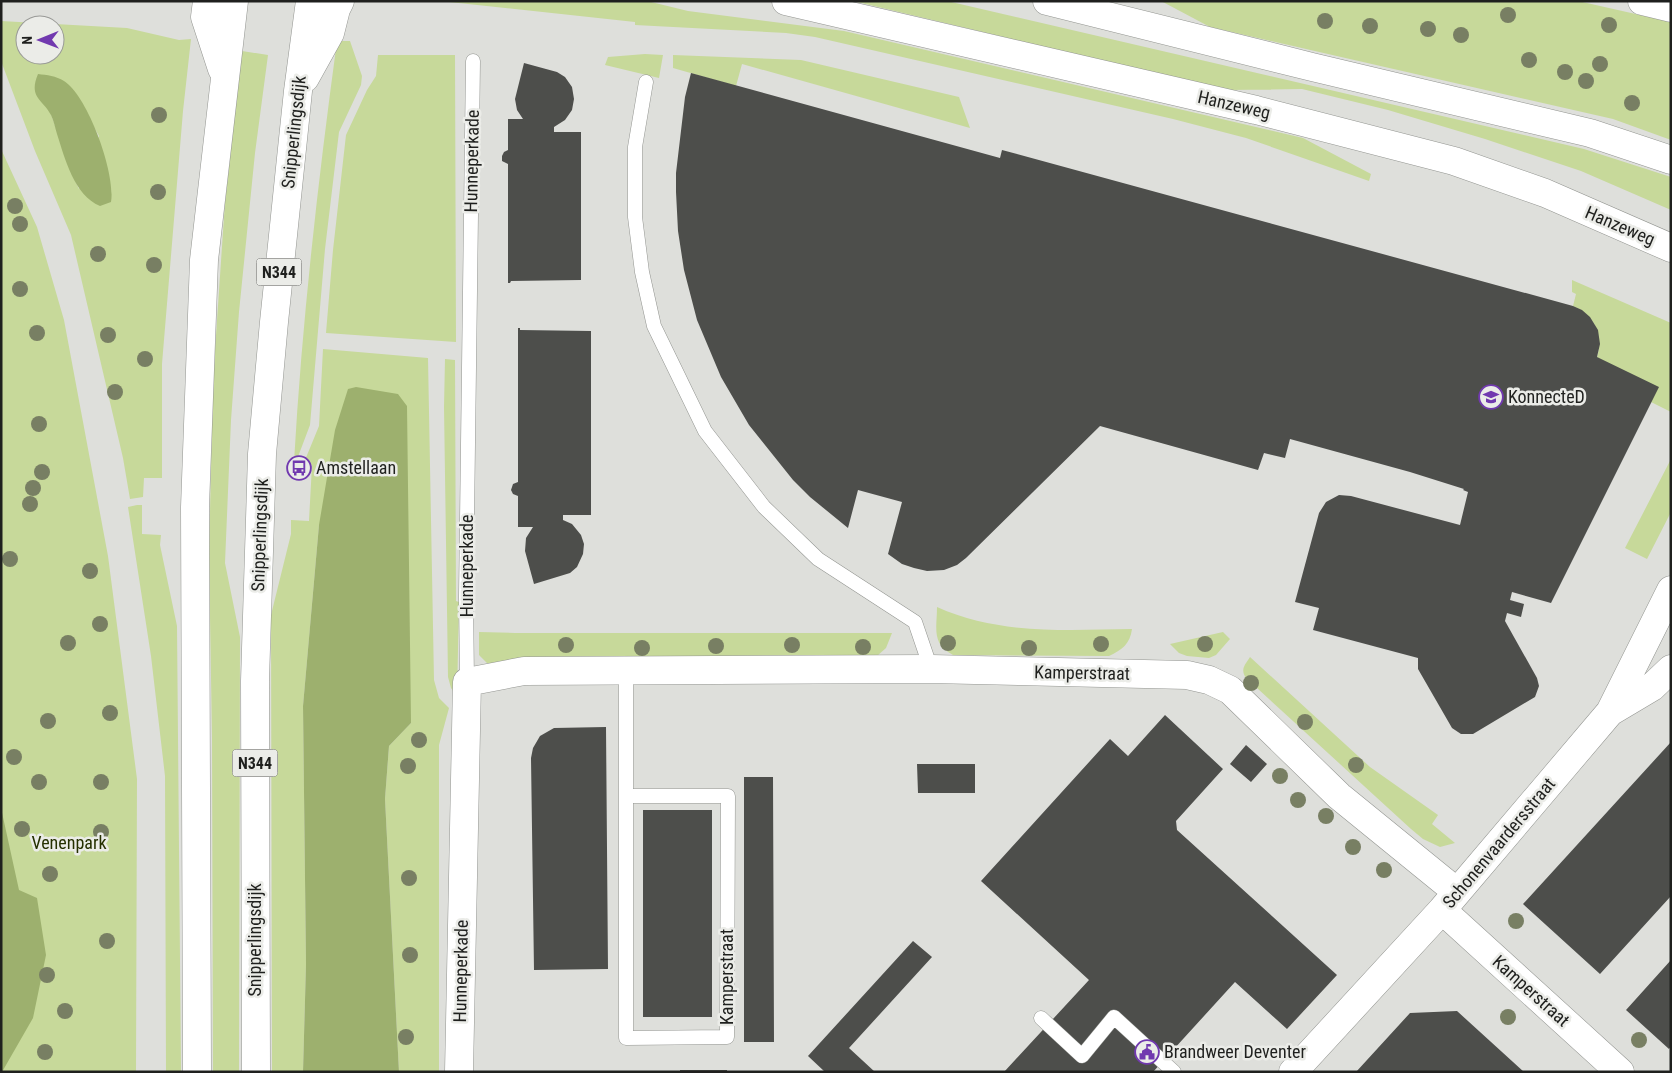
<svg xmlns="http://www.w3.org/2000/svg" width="1672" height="1073" viewBox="0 0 1672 1073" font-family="'Roboto Condensed',sans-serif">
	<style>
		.green { fill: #c7d99a; fill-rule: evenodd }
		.water { fill: #9db06e }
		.building { fill: #4d4e4b }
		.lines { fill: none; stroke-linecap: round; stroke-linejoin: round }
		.service-casing { stroke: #939591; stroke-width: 15 }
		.minor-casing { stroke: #939591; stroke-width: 29 }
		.primary-casing { stroke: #939591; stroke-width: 29 }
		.service { stroke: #fff; stroke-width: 14 }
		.minor { stroke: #fff; stroke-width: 28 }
		.primary { stroke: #fff; stroke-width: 28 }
		.tree { fill: #787f63 }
		.labels { text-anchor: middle; stroke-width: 5; stroke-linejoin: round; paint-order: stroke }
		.shield { fill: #ebece8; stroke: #5c5d5b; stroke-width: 1 }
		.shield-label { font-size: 16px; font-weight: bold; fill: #1f201e }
		.street-label { font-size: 18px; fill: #1f201e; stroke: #ebece8 }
		.poi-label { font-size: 18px; fill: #1f201e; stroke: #ebece8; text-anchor: start }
		.park-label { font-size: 18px; fill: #253000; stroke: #ebece8 }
	</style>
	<rect width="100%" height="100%" fill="#dedfdb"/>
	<path class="green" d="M 440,1 L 647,1 L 688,11 L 844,31 L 1303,138 L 1371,174 L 1369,181 L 1246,138 L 1173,119 L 815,37 L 786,33 L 635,25 L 635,22 Z
		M 853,1 L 947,1 L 1584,149 L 1671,177 L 1671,210 L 1581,171 L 1485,139 L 1388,110 L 1302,89 L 1225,90 Z
		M 1161,1 L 1578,1 L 1671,22 L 1671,140 L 1613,119 L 1210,27 Z
		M 1,21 L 127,28 L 179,40 L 191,39 L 183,111 L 162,364 L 162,478 L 144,478 L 143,497 L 130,499 L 123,458 L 71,235 L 35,151 L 1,61 ZM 25,25 L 55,25 L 55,55 L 25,55 ZM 74,92 L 99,136 L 79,189 L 71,172 L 51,114 Z
		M 337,41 L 350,41 L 362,76 L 361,85 L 339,132 L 325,249 L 310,425 L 296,462 L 294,462 C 302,321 318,181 337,41 Z
		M 242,51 L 268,55 L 255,153 L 239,312 L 231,420 L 225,563 L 240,637 L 239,1072 L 213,1072 L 212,738 L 209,556 L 213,380 L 225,202 Z
		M 645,54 L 663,55 L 659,78 L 605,65 L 608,57 Z
		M 378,55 L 455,55 L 456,342 L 326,333 L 333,250 L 346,135 L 367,90 L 376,76 Z
		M 673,55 L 801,60 L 959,97 L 970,128 L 742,64 L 736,86 L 673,68 Z
		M 1,149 L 37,227 L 64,320 L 108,556 L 137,779 L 136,1072 L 1,1072 Z
		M 1572,280 L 1671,323 L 1671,412 L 1651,402 L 1597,357 C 1604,335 1594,315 1573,306 L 1576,294 L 1572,292 Z
		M 323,349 L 428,358 L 434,680 L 439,698 L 449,708 L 439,745 L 439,1072 L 399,1072 L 385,799 L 389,746 L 411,723 L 319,525 L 303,706 L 306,964 L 303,1072 L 272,1072 L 271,615 L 291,534 L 291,520 L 309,521 L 312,465 L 303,465 L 319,426 Z
		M 445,359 L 455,360 L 456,601 L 459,602 L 457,697 L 451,688 L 448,677 L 444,407 Z
		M 1671,459 L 1671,512 L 1647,559 L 1625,548 Z
		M 137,505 L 142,505 L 142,534 L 161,535 L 160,545 L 177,626 L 181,1072 L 166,1072 L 165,776 L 151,656 L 128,507 Z
		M 937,607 C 999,635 1066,630 1132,629 C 1130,644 1122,650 1109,656 L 953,655 C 931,644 937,628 937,607 Z
		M 479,632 L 515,633 L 892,633 L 886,648 L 877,656 L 492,668 L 479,655 Z
		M 1223,632 L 1230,639 L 1216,655 L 1209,658 L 1187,656 L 1179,653 L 1170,644 Z
		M 1250,657 L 1370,767 L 1438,815 L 1432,824 L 1455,843 L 1440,847 L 1423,839 L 1411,829 L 1246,678 C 1240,669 1245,665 1250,657 Z"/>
	<path class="water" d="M 38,74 C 47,75 56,76 64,81 C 88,96 116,174 111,202 L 100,206 C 74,195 65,159 57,134 C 55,128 54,121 51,115 C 43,99 28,98 38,74 Z
		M 356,387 L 398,394 L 407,406 L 411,723 L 389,746 L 385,799 L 399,1072 L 303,1072 L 306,964 L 303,706 L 319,525 L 335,430 L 348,389 Z
		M 1,808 L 19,890 L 37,898 L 46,955 L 33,1018 L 2,1072 Z"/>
	<path class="building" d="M 524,63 L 557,72 L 565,77 L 572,87 L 574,99 L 572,110 L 565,120 L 554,127 L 554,132 L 581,132 L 581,280 L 511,281 L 510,283 L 508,283 L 508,164 L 502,161 L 502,156 L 504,152 L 508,150 L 508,119 L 523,119 L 517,110 L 515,99 Z
		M 691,73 L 1000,158 L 1002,150 L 1573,306 L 1582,310 L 1590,317 L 1598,330 L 1600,344 L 1597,357 L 1659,387 L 1551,603 L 1512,592 L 1510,600 L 1524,604 L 1521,617 L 1507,613 L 1505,621 L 1537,678 L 1539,686 L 1535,697 L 1473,734 L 1461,734 L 1452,728 L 1418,669 L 1418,658 L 1313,630 L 1319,608 L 1295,602 L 1319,513 L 1326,502 L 1339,495 L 1351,496 L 1460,525 L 1468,492 L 1463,490 L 1464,489 L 1410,472 L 1290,439 L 1285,458 L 1264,453 L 1258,470 L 1100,426 L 966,558 L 957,565 L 944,570 L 927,571 L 914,568 L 902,564 L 888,554 L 902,502 L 858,490 L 848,528 L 810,497 L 793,480 L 749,425 L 721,377 L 697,320 L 684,270 L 678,231 L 676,192 L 676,173 L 685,97 Z
		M 518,328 L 520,328 L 520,330 L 591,331 L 591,515 L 563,515 L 563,520 L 572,524 L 581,535 L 584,544 L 583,554 L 577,567 L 570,573 L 534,584 L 525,551 L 526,538 L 533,527 L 518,527 L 518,496 L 513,494 L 511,490 L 513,484 L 518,482 Z
		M 1165,715 L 1223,769 L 1176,821 L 1177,830 L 1337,975 L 1287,1029 L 1235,982 L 1153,1072 L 1004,1072 L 1089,980 L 981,881 L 1110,739 L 1128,756 Z
		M 606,727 L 608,969 L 534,970 L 531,758 L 533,748 L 540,736 L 554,728 Z
		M 1671,742 L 1671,896 L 1600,974 L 1523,904 Z
		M 1246,745 L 1267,764 L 1251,782 L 1230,764 Z
		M 917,764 L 975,764 L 975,793 L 918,793 Z
		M 744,777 L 773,777 L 774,1042 L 744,1042 Z
		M 643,810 L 712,810 L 712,1017 L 643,1017 Z
		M 913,941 L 932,957 L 849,1048 L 875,1072 L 825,1072 L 808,1056 Z
		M 1671,960 L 1671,1046 L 1669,1049 L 1626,1010 Z
		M 1457,1011 L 1524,1072 L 1356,1072 L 1410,1013 Z
		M 680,1070 L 727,1070 L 727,1072 L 680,1072 Z"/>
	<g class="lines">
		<g class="service-casing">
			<path id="service" d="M 646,82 L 635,147 L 635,217 L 642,272 L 654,326 L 672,363 L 705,431 L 764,507 L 818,559 L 915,622 L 931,669
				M 467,682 L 466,597 L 473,61
				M 626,796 L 728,796 L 727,1037 L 626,1038 L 626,670
				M 1041,1018 L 1082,1056 L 1114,1017 L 1174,1072"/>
		</g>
		<g class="minor-casing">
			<path id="minor" d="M 1642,1 L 1671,8
				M 1610,712 L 1652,687 L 1671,669
				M 1442,910 L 1620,1072
				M 459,1072 L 467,682 L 524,671 L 931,669 L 1187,675 L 1209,680 L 1230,690 L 1339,796 L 1457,892
				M 1293,1072 L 1442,910 L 1610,712 L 1671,590"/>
		</g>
		<g class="primary-casing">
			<path id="primary" d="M 207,1 L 205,17 L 222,69
				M 786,1 L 1256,110 L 1454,161 L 1545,193 L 1671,248
				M 1047,1 L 1312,67 L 1590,133 L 1671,160
				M 305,78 L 330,33 L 336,9 L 340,1
				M 197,1072 L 195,507 L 204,260 L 234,1
				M 256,1072 L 255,681 L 262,454 L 274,322 L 298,91 L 310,1"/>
		</g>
		<use href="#service" class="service"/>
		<use href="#minor" class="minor"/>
		<use href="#primary" class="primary"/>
	</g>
	<g class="tree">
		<circle cx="1508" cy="15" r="8"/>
		<circle cx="1325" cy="21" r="8"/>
		<circle cx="1609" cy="25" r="8"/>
		<circle cx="1370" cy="26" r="8"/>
		<circle cx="1428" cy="29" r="8"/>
		<circle cx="1461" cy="35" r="8"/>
		<circle cx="1529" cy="60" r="8"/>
		<circle cx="1600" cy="64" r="8"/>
		<circle cx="1565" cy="72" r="8"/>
		<circle cx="1586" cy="81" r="8"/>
		<circle cx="1632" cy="103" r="8"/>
		<circle cx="159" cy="115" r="8"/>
		<circle cx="158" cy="192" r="8"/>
		<circle cx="15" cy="206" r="8"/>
		<circle cx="20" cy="224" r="8"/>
		<circle cx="98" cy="254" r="8"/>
		<circle cx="154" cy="265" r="8"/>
		<circle cx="20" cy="289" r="8"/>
		<circle cx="37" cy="333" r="8"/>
		<circle cx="108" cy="335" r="8"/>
		<circle cx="145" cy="359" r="8"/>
		<circle cx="115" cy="392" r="8"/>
		<circle cx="39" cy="424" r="8"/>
		<circle cx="42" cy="472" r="8"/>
		<circle cx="33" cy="488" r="8"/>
		<circle cx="30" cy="504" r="8"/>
		<circle cx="10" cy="559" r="8"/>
		<circle cx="90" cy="571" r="8"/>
		<circle cx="100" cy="624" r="8"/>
		<circle cx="68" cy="643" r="8"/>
		<circle cx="948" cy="643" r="8"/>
		<circle cx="1101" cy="644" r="8"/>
		<circle cx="1205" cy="644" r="8"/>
		<circle cx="566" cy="645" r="8"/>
		<circle cx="792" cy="645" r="8"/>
		<circle cx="716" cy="646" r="8"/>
		<circle cx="863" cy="647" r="8"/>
		<circle cx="642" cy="648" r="8"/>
		<circle cx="1029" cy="648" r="8"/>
		<circle cx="1251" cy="683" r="8"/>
		<circle cx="110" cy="713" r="8"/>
		<circle cx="48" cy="721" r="8"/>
		<circle cx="1305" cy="722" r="8"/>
		<circle cx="419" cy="740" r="8"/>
		<circle cx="14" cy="757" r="8"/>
		<circle cx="1356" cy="765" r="8"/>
		<circle cx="408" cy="766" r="8"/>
		<circle cx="1280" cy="776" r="8"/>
		<circle cx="39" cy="782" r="8"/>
		<circle cx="101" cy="782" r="8"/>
		<circle cx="1298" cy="800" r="8"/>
		<circle cx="1326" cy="816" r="8"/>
		<circle cx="22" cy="829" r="8"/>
		<circle cx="101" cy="832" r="8"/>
		<circle cx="1353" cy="847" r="8"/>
		<circle cx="1384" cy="870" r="8"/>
		<circle cx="50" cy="874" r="8"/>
		<circle cx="409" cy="878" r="8"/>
		<circle cx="1516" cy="921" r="8"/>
		<circle cx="107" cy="941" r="8"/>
		<circle cx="410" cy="955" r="8"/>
		<circle cx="47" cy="975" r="8"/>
		<circle cx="65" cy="1011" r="8"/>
		<circle cx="1508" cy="1017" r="8"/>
		<circle cx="406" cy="1037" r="8"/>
		<circle cx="1639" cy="1040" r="8"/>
		<circle cx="45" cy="1052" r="8"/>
	</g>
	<defs>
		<g id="university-ring" transform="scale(1.25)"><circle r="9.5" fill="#ebece8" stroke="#7139af" stroke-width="1.5"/><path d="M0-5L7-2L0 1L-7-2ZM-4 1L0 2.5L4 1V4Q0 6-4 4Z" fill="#7139af"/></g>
		<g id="bus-ring" transform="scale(1.25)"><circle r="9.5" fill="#ebece8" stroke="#7139af" stroke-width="1.5"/><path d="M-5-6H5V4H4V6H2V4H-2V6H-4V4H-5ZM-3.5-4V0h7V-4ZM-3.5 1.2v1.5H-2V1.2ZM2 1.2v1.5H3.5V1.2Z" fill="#7139af"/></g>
		<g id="civic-ring" transform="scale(1.25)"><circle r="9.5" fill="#ebece8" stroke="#7139af" stroke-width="1.5"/><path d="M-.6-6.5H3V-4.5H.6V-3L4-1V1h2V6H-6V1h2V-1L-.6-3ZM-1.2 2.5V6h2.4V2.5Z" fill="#7139af"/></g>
	</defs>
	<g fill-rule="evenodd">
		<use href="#university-ring" x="1491" y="397"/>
		<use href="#bus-ring" x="299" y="468"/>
		<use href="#civic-ring" x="1147" y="1052"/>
	</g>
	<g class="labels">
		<g class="shield">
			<rect x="256.5" y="258.5" width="45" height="27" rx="4"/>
			<rect x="232.5" y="749.5" width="45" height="27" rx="4"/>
		</g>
		<g class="shield-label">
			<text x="279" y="278">N344</text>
			<text x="255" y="769">N344</text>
		</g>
		<g class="street-label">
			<text transform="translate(1234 105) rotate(13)" y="6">Hanzeweg</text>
			<text transform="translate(294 132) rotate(-84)" y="6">Snipperlingsdijk</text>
			<text transform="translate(472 161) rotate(-89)" y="6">Hunneperkade</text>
			<text transform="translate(1620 226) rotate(23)" y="6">Hanzeweg</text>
			<text transform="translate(260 535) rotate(-88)" y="6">Snipperlingsdijk</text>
			<text transform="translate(467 566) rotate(-90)" y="6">Hunneperkade</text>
			<text transform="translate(1082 673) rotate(1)" y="6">Kamperstraat</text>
			<text transform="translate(1499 843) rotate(-50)" y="6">Schonenvaardersstraat</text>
			<text transform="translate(255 940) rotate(-90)" y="6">Snipperlingsdijk</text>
			<text transform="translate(461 971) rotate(-89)" y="6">Hunneperkade</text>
			<text transform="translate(727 977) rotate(-90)" y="6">Kamperstraat</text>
			<text transform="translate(1531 991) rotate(42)" y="6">Kamperstraat</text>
		</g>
		<g class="poi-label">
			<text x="1508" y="403">KonnecteD</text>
			<text x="316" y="474">Amstellaan</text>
			<text x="1164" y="1058">Brandweer Deventer</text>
		</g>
		<g class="park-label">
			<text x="69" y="849">Venenpark</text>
		</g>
	</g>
	<rect width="1672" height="1073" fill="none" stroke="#1f201e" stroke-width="5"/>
	<g transform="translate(40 40) rotate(269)"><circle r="24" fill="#ebece8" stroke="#999a97"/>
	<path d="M0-4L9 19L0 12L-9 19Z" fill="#7139af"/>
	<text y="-8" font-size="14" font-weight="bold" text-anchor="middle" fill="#1f201e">N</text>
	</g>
</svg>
